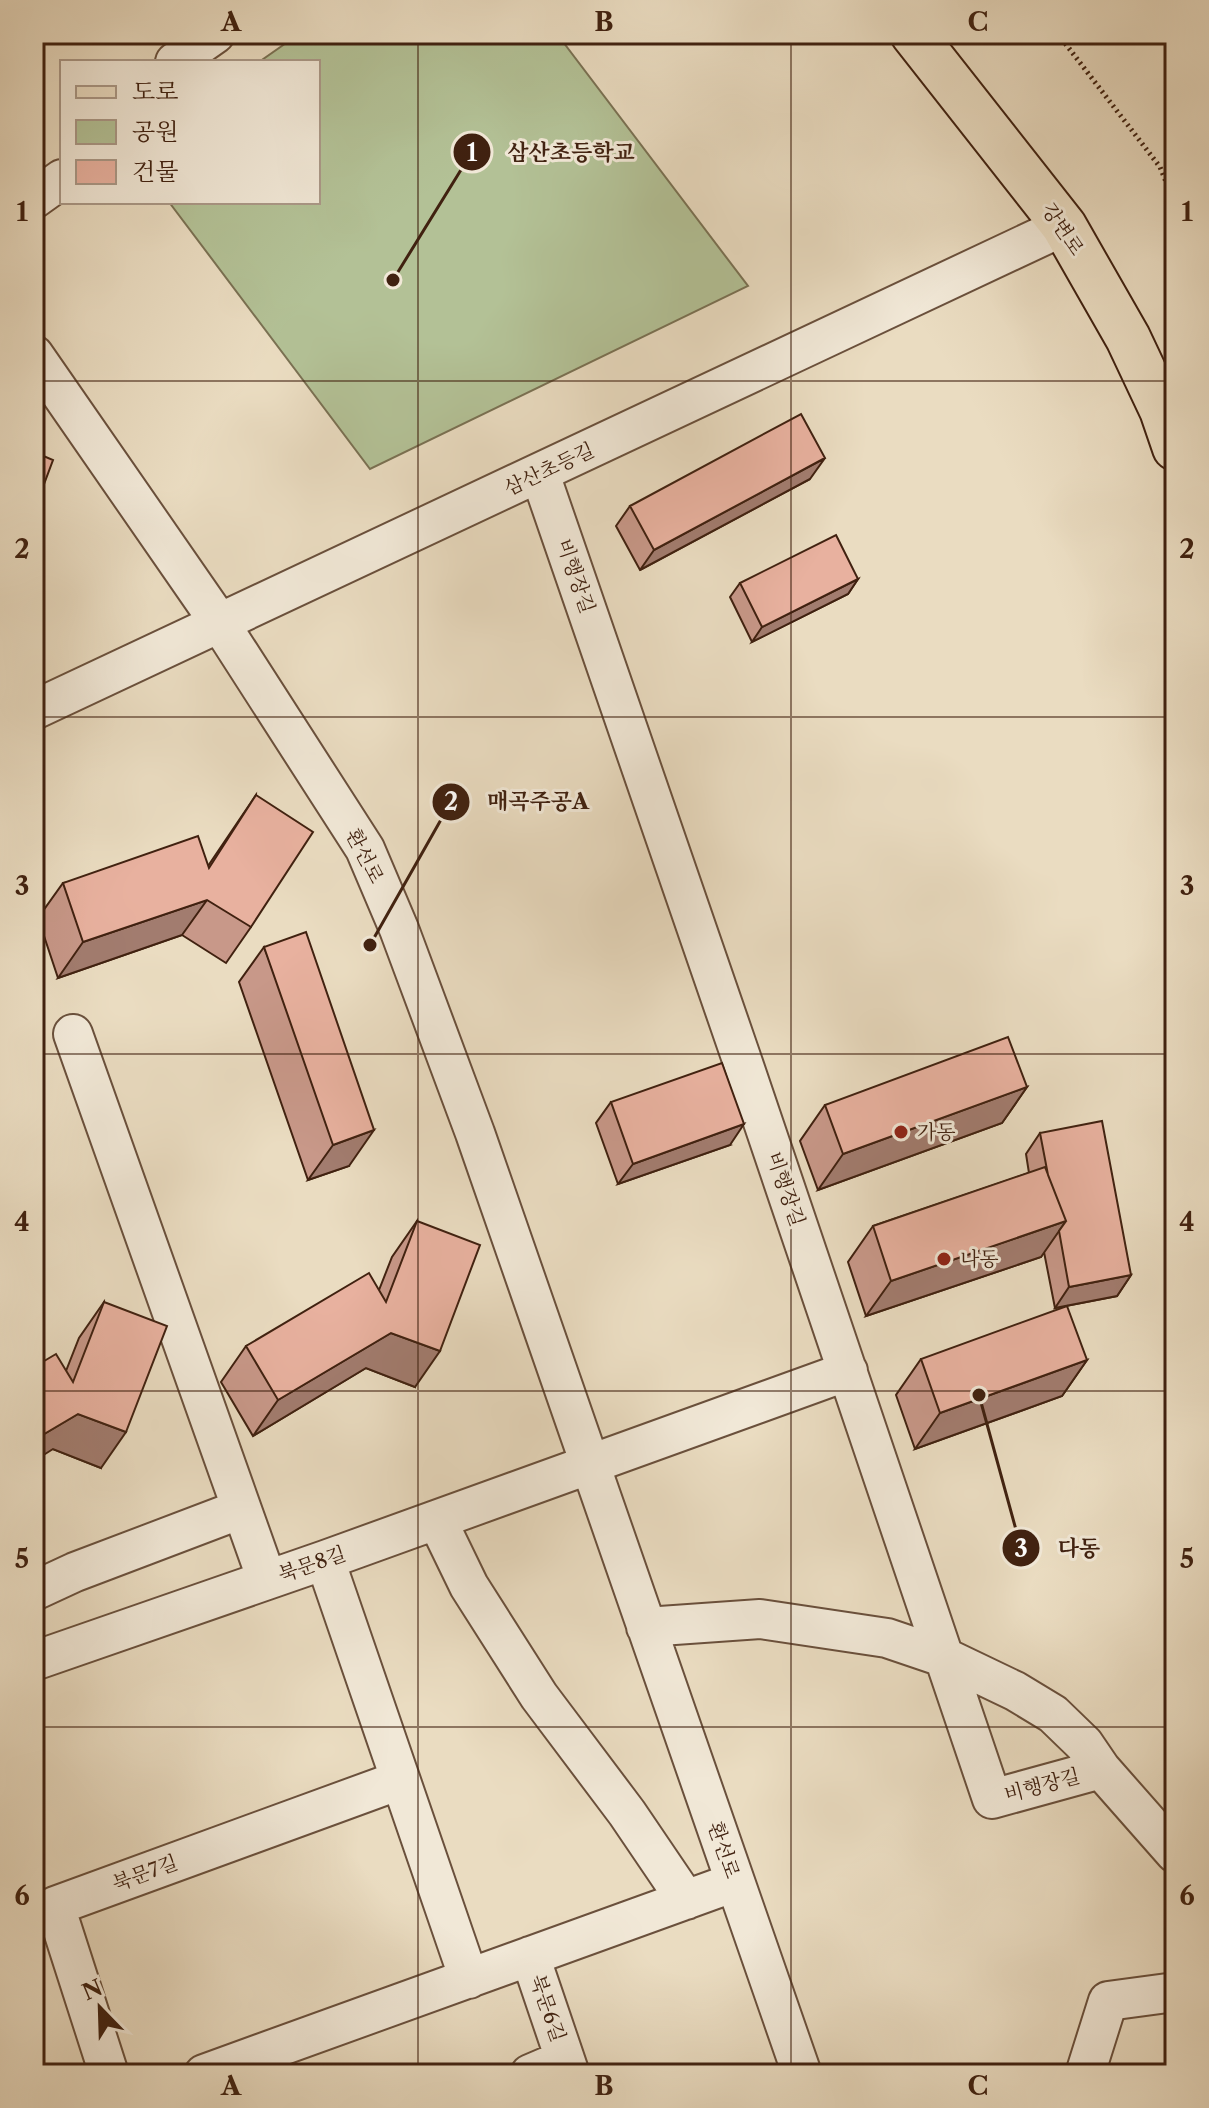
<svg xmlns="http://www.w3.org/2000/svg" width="1209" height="2108" viewBox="0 0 1209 2108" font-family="'Libre Caslon Text','Noto Serif KR',serif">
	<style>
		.green { fill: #b3c196; stroke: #7a7153; stroke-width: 2 }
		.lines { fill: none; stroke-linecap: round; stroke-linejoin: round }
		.minor-casing { stroke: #6a503c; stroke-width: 42 }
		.major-casing { stroke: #402110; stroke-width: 48 }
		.path { stroke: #402110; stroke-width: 5; stroke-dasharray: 2 4; stroke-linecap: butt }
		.minor { stroke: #f1e8d7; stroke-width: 38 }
		.major { stroke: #eadcc1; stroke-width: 44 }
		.wall { fill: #c89889; stroke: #402110; stroke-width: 2 }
		.shaded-wall { fill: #a27c6f; stroke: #402110; stroke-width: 2 }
		.building { fill: #e8b19f; stroke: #402110; stroke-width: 2 }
		.grid { fill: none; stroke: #402110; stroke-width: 2; stroke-opacity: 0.55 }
		.poi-dot { fill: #8f2418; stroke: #f1e8d7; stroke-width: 3 }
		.labels { text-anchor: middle; stroke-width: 6; stroke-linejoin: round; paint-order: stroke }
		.street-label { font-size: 20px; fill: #402110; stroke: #f1e8d7 }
		.poi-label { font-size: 20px; fill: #402110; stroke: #f1e8d7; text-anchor: start }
		.leader { fill: none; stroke: #402110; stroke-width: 3 }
		.callout-dot { fill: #402110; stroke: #f1e8d7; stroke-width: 3 }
		.mark-label { font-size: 24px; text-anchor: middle; font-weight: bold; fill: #fff }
		.callout-label { font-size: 22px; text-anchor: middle; font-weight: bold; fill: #402110; stroke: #f1e8d7; stroke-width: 6; stroke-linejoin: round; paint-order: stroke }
		.neatline { fill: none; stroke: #402110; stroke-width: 3 }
		.grid-label { font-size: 26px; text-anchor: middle; font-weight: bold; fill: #402110 }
	</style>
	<rect width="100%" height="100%" fill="#eadcc1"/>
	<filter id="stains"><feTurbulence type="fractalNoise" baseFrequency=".0025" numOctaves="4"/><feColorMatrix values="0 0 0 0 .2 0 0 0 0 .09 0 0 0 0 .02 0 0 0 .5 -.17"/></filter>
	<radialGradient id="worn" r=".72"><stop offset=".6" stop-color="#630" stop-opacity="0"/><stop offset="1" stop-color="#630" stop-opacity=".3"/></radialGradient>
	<path class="green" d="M 299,34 L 557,34 L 748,286 L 370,469 L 169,202 L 318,202 L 318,62 L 259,62 Z"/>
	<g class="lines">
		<g class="minor-casing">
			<path id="minor" d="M 175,62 L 215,34
				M 34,199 L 62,179
				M 34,355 L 219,622 L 365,849 L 399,929 L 475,1133 L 802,2074
				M 540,474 L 742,1060 L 992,1799 L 1101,1769
				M 34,710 L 1064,226
				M 73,1034 L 267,1580
				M 437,1520 L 469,1586 L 539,1696 L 627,1813 L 686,1900
				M 325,1560 L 469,1979
				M 34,1591 L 75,1572 L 241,1509
				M 646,1627 L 760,1619 L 887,1638 L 946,1658 L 1015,1691 L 1053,1714 L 1084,1744 L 1101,1769 L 1175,1853
				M 34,1661 L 325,1560 L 848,1371
				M 530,1956 L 570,2074
				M 109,2074 L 55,1906 L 400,1780
				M 204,2074 L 735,1882
				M 530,2074 L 565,2059
				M 1085,2074 L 1108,2001 L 1175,1992"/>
		</g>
		<g class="major-casing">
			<path id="major" d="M 913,34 L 1064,226 L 1128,338 L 1162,410 L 1175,448"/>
		</g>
		<path class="path" d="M 1058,34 L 1160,167 L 1175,204"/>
		<use href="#minor" class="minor"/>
		<use href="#major" class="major"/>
	</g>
	<path class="wall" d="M 810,479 L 640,570 L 616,526 L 630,506 Z
		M 858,579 L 848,594 L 752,642 L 730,597 L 740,583 Z
		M 256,795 L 251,927 L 226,963 L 182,935 L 58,978 L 38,918 L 63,883 L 208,866 Z
		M 264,947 L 349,1166 L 308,1180 L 239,982 Z
		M 1027,1087 L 1002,1123 L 818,1190 L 800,1141 L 825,1105 Z
		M 611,1102 L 730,1145 L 618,1184 L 596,1123 Z
		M 1040,1133 L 1131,1275 L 1117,1296 L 1055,1308 L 1044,1252 L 1041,1257 L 866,1316 L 848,1262 L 873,1226 L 1029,1173 L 1026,1154 Z
		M 417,1221 L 415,1387 L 366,1368 L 253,1436 L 221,1382 L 246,1346 L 379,1290 L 392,1257 Z
		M 104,1302 L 101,1468 L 53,1449 L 66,1371 L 79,1338 Z
		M 921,1359 L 1087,1360 L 1062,1396 L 915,1449 L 896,1395 Z"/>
	<path class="shaded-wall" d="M 825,458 L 810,479 L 640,570 L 654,550 Z
		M 858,579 L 848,594 L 752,642 L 762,627 Z
		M 207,900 L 182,935 L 58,978 L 83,942 Z
		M 1027,1087 L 1002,1123 L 818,1190 L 843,1154 Z
		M 744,1124 L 730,1145 L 618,1184 L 633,1164 Z
		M 374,1130 L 349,1166 L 308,1180 L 333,1145 Z
		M 1066,1221 L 1041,1257 L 866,1316 L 891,1281 Z
		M 1131,1275 L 1117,1296 L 1055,1308 L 1069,1287 Z
		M 391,1333 L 440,1351 L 415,1387 L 366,1368 L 253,1436 L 278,1400 Z
		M 1087,1360 L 1062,1396 L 915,1449 L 940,1413 Z
		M 78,1414 L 126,1432 L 101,1468 L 53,1449 L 34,1461 L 34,1440 Z"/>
	<path class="building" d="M 801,414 L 825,458 L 654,550 L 630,506 Z
		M 34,452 L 53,460 L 34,511 Z
		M 836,535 L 858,579 L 762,627 L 740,583 Z
		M 256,795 L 313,832 L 251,927 L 207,900 L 83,942 L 63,883 L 198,836 L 209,868 Z
		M 34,905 L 43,911 L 34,924 Z
		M 306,932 L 374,1130 L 333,1145 L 264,947 Z
		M 1008,1037 L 1027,1087 L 843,1154 L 825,1105 Z
		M 722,1063 L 744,1124 L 633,1164 L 611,1102 Z
		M 1102,1121 L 1131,1275 L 1069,1287 L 1059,1231 L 1066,1221 L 1048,1175 L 1040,1133 Z
		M 1045,1167 L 1066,1221 L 891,1281 L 873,1226 Z
		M 417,1221 L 480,1245 L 440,1351 L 391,1333 L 278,1400 L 246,1346 L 369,1273 L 386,1302 Z
		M 104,1302 L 167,1326 L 126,1432 L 78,1414 L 34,1440 L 34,1367 L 56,1354 L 73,1382 Z
		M 1067,1306 L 1087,1360 L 940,1413 L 921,1359 Z"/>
	<path class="grid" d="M 418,34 L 418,2074M 791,34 L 791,2074M 34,381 L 1175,381M 34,717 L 1175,717M 34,1054 L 1175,1054M 34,1391 L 1175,1391M 34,1727 L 1175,1727"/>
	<g class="poi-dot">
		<circle cx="901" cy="1132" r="8"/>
		<circle cx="944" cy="1259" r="8"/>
	</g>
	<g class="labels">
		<g class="street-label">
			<text transform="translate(1063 229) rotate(56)" y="7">강변로</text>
			<text transform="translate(549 469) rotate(-25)" y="7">삼산초등길</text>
			<text transform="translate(576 576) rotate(71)" y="7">비행장길</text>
			<text transform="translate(365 856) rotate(63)" y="7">환선로</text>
			<text transform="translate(786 1189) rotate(71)" y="7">비행장길</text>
			<text transform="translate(312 1564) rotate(-19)" y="7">북문8길</text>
			<text transform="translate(1042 1785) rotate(-15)" y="7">비행장길</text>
			<text transform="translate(724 1850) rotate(71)" y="7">환선로</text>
			<text transform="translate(145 1873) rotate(-20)" y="7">북문7길</text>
			<text transform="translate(548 2008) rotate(71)" y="7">북문6길</text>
		</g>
		<g class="poi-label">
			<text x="917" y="1139">가동</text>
			<text x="960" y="1266">나동</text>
		</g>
	</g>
	<path class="leader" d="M393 280L472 152M370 945L451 802M979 1395L1021 1548"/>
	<g class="callout-dot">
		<circle cx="393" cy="280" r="8"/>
		<circle cx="370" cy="945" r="8"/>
		<circle cx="979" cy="1395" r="8"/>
		<circle cx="472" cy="152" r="20"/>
		<circle cx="451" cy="802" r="20"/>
		<circle cx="1021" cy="1548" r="20"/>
	</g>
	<g class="mark-label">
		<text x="472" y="161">1</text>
		<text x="451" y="810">2</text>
		<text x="1021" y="1557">3</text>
	</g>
	<g class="callout-label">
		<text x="571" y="160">삼산초등학교</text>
		<text x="538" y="809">매곡주공A</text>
		<text x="1079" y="1556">다동</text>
	</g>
	<rect width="1209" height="2108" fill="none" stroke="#eadcc1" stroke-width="88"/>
	<rect x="60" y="60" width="260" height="144" fill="#f1e8d7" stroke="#aa9887" stroke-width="2"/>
	<rect x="76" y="86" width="40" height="12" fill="#eadcc1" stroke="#aa9887" stroke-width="2"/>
	<text x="132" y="100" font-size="24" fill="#402110">도로</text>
	<rect x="76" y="120" width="40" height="24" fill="#b3c196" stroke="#aa9887" stroke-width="2"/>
	<text x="132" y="140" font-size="24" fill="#402110">공원</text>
	<rect x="76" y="160" width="40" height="24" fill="#e8b19f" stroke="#aa9887" stroke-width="2"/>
	<text x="132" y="180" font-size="24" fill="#402110">건물</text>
	<g transform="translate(100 2008) rotate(337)" stroke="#f1e8d7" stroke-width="6" paint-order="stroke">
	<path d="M0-6L14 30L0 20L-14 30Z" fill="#402110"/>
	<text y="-12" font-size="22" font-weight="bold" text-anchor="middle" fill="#402110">N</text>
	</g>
	<rect x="44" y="44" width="1121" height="2020" class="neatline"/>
	<g class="grid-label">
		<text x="231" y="31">A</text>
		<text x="604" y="31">B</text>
		<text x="978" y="31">C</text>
		<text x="22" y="221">1</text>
		<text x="1187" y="221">1</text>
		<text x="22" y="558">2</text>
		<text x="1187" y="558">2</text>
		<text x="22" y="895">3</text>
		<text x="1187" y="895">3</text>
		<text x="22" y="1231">4</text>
		<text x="1187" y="1231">4</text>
		<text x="22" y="1568">5</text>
		<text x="1187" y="1568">5</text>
		<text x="22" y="1905">6</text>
		<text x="1187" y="1905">6</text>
		<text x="231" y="2095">A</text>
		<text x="604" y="2095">B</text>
		<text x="978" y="2095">C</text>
	</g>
	<rect width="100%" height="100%" filter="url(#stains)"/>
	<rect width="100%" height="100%" fill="url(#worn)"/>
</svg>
